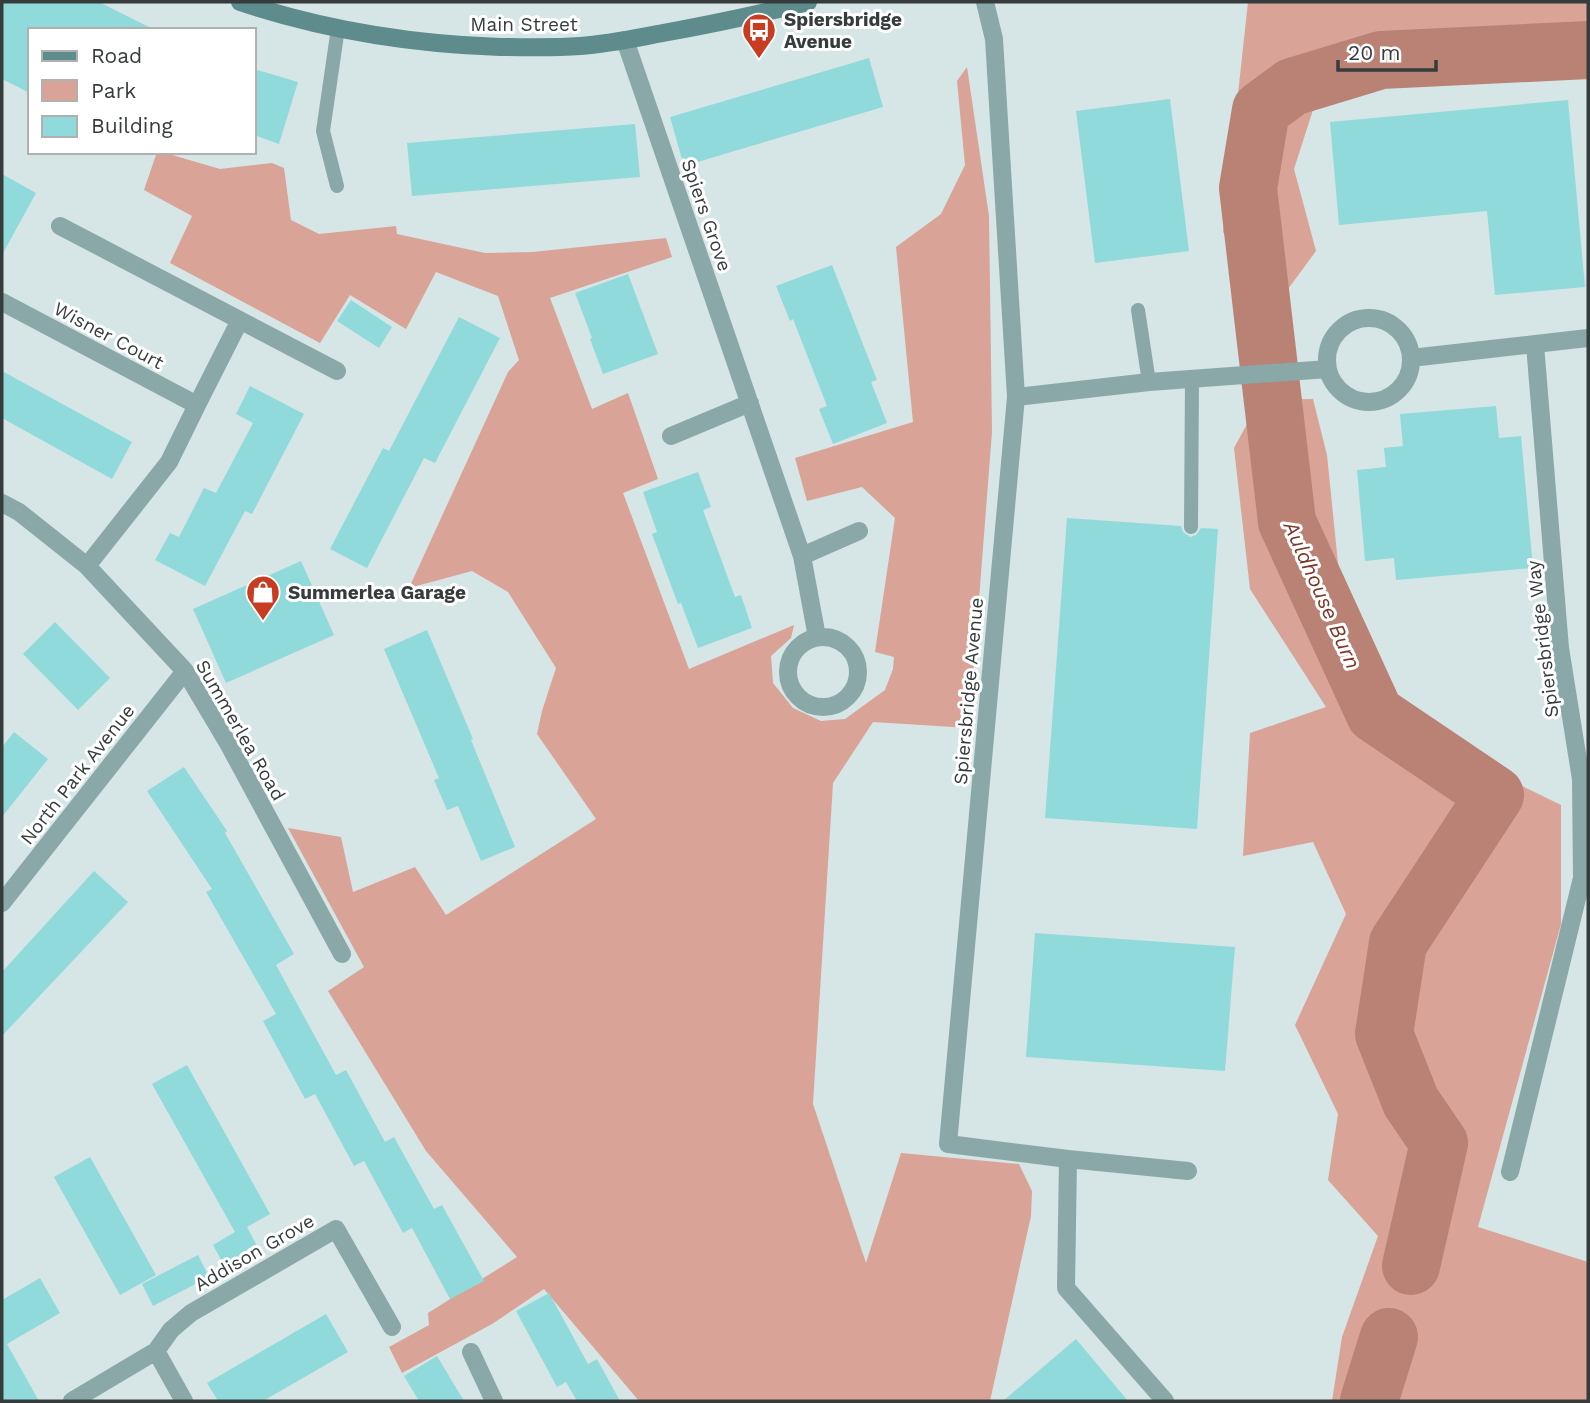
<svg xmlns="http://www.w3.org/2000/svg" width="1590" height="1403" viewBox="0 0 1590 1403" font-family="'Work Sans',sans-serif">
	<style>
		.green { fill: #d9a397 }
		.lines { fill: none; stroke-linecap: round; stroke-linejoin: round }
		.river { stroke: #ba8275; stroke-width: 58 }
		.building { fill: #91dadc }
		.service { stroke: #8aa8a8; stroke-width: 14 }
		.minor { stroke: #8aa8a8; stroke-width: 18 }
		.secondary { stroke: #5e8b8c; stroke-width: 18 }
		.labels { text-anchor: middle; stroke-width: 6; stroke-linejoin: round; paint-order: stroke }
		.poi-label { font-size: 19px; font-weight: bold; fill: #363c3c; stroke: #fff; text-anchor: start }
		.street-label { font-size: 19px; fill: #363c3c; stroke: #fff }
		.water-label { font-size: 21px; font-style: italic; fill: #7b3526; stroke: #fff }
	</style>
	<rect width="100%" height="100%" fill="#d6e5e5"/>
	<path class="green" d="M 1248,2 L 1588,2 L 1588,67 L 1322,82 L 1294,169 L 1316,251 L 1277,304 L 1223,232 Z
		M 967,67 L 989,216 L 992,432 L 969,728 L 873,722 L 833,783 L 813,1104 L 866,1263 L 901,1153 L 1019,1164 L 1032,1191 L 1031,1216 L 990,1401 L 639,1401 L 544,1289 L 492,1324 L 402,1373 L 389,1347 L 429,1325 L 428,1313 L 517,1257 L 426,1151 L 328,991 L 364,967 L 288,828 L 341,837 L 353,892 L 415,867 L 446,915 L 596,819 L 537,734 L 542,711 L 556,668 L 508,592 L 472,571 L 409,588 L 508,372 L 519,360 L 498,296 L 436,272 L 406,329 L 350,295 L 320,343 L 170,263 L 192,216 L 144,190 L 157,152 L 162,152 L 220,169 L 272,163 L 284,168 L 291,220 L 319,234 L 396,226 L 397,234 L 485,253 L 533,252 L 666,238 L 672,257 L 550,298 L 592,409 L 628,393 L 658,479 L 623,493 L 689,669 L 794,625 L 791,638 L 771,656 L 773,683 L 793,708 L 821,721 L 845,719 L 885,690 L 893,669 L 894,657 L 875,652 L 895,518 L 862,487 L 807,501 L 795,458 L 913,422 L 896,247 L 941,214 L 965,165 L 957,81 Z
		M 1313,399 L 1327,455 L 1344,623 L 1416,734 L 1561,805 L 1561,924 L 1478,1227 L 1588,1262 L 1588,1401 L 1332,1401 L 1342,1337 L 1378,1236 L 1328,1180 L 1338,1114 L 1295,1025 L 1346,914 L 1313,842 L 1243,856 L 1250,733 L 1326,707 L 1250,589 L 1234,448 L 1260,400 Z"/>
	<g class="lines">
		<path class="river" d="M 1411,1266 L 1439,1143 L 1411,1102 L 1384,1034 L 1398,943 L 1495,795 L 1375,714 L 1287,522 L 1248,188 L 1261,110 L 1292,87 L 1381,60 L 1588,50
			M 1369,1401 L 1389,1337"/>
	</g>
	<path class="building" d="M 2,2 L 99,2 L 155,30 L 30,30 L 30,93 L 2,79 Z
		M 869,58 L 883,107 L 684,166 L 670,117 Z
		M 254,69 L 298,82 L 279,144 L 254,135 Z
		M 1170,99 L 1189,251 L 1095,263 L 1076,111 Z
		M 1568,100 L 1585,287 L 1495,295 L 1487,211 L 1339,225 L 1330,122 Z
		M 635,124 L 640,177 L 412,196 L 407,143 Z
		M 2,174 L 36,193 L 2,255 Z
		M 832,265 L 877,380 L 871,382 L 887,423 L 833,444 L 819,409 L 827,406 L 793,319 L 790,321 L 776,286 Z
		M 628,274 L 658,354 L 603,374 L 590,339 L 592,338 L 575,293 Z
		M 351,300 L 392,327 L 379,348 L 337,321 Z
		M 459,317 L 500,338 L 435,463 L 424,458 L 367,568 L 330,549 L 383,448 L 389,451 Z
		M 2,371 L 132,442 L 112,479 L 2,418 Z
		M 250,386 L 304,414 L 252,514 L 245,511 L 205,586 L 155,560 L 170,533 L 179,537 L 204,488 L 216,493 L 253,423 L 236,414 Z
		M 1496,406 L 1499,438 L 1521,436 L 1533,568 L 1396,580 L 1394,558 L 1365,561 L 1357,470 L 1386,467 L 1384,448 L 1403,446 L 1400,414 Z
		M 698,472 L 711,507 L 703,510 L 735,597 L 741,595 L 752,628 L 698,648 L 681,603 L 678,604 L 652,534 L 657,532 L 643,492 Z
		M 1067,518 L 1181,526 L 1183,532 L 1190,537 L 1196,535 L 1201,528 L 1218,529 L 1197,829 L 1045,818 Z
		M 301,561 L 334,635 L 226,683 L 193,609 Z
		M 55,622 L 110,678 L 78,710 L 23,654 Z
		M 427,630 L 473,739 L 471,740 L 515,847 L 481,861 L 458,806 L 447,810 L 434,780 L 439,778 L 384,649 Z
		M 14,732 L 48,759 L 2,817 L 2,747 Z
		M 184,767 L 227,831 L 225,833 L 294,954 L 276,965 L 336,1075 L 346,1070 L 385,1142 L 394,1137 L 434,1209 L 442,1205 L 484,1281 L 450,1299 L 412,1228 L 403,1233 L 364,1161 L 354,1166 L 315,1094 L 305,1099 L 263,1021 L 276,1014 L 206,892 L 212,889 L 147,791 Z
		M 94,871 L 128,902 L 2,1036 L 2,972 Z
		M 1035,933 L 1235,947 L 1225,1071 L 1026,1057 Z
		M 187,1065 L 270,1214 L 247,1227 L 258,1248 L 225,1267 L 213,1245 L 235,1232 L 152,1084 Z
		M 90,1157 L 156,1275 L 120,1295 L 54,1177 Z
		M 198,1255 L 209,1277 L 153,1306 L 142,1284 Z
		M 40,1278 L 60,1313 L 7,1344 L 39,1401 L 2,1401 L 2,1300 Z
		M 549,1293 L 588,1364 L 597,1359 L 620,1401 L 577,1401 L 566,1382 L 557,1387 L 516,1311 Z
		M 326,1314 L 348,1352 L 263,1401 L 218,1401 L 207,1383 Z
		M 1076,1339 L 1128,1401 L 1003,1401 Z
		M 437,1356 L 464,1401 L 419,1401 L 404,1376 Z"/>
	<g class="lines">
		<path class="service" d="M 337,186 L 323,131 L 338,28
			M 1138,310 L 1149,382
			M 1191,527 L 1192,380"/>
		<path class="minor" d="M 985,2 L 994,39 L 1016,397 L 948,1144 L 1068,1159 L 1188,1171
			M 625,40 L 802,556 L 817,637
			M 60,226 L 337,371
			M 2,302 L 197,405 L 169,462 L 87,566
			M1327 360a42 42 0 1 1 84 0a42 42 0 1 1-84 0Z
			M 1411,358 L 1588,338
			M 1016,397 L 1149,382 L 1328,369
			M 197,405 L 240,320
			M 671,436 L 750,403
			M 2,503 L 19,512 L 87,566 L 185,671 L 229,745 L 342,954
			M 802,556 L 859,531
			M788 672a35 35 0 1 1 70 0a35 35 0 1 1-70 0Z
			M 2,903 L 185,671
			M 1068,1159 L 1066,1288 L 1165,1401
			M 1510,1172 L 1582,878 L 1581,779 L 1560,648 L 1535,345
			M 471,1352 L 494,1401
			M 72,1401 L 156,1351
			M 184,1401 L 156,1351 L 171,1330 L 191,1313 L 336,1229 L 392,1327"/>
		<path class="secondary" d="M 240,2 C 324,30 412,44 500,47 C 527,47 553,48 580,46 C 608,44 636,38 663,33 C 712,24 760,14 808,2"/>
	</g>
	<defs>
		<g id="bus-pin" transform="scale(1.75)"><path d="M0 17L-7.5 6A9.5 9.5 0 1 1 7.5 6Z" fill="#c83d21" stroke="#fff"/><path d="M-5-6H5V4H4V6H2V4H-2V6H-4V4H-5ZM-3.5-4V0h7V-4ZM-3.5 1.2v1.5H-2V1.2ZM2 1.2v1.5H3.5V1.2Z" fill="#fff"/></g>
		<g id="shop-pin" transform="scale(1.75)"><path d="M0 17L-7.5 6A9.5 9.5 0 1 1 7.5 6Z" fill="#c83d21" stroke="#fff"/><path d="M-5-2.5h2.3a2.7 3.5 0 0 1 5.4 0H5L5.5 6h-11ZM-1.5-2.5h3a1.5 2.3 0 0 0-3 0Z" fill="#fff"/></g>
	</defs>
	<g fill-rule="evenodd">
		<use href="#bus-pin" x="759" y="30"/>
		<use href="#shop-pin" x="263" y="592"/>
	</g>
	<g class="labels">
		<g class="poi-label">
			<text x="784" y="26">Spiersbridge<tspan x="784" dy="22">Avenue</tspan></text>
			<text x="288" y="599">Summerlea Garage</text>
		</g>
		<g class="street-label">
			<text x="524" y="31">Main Street</text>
			<text transform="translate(707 215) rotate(71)" y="7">Spiers Grove</text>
			<text transform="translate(109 335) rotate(28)" y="7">Wisner Court</text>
			<text transform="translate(1542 639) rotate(-97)" y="7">Spiersbridge Way</text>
			<text transform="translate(968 691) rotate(-85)" y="7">Spiersbridge Avenue</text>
			<text transform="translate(241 730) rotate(60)" y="7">Summerlea Road</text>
			<text transform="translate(77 774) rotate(-52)" y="7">North Park Avenue</text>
			<text transform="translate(254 1252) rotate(-30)" y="7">Addison Grove</text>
		</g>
		<g class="water-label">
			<text transform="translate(1322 595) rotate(66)" y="7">Auldhouse Burn</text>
		</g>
	</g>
	<rect width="1590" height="1403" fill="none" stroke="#363c3c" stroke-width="7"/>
	<rect x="28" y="28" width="228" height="126" fill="#ffffff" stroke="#afb1b1" stroke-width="2"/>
	<rect x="42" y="51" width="35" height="10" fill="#5e8b8c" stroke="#afb1b1" stroke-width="2"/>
	<text x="91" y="63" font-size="21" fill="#363c3c">Road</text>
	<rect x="42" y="80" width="35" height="21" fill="#d9a397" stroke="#afb1b1" stroke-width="2"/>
	<text x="91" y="98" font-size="21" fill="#363c3c">Park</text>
	<rect x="42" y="116" width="35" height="21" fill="#91dadc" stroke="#afb1b1" stroke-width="2"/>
	<text x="91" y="133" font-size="21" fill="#363c3c">Building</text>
	<path d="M1338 60v10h98v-10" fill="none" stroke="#363c3c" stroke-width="3.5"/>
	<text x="1348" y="60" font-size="21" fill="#363c3c" stroke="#ffffff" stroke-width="5" paint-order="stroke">20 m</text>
</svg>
